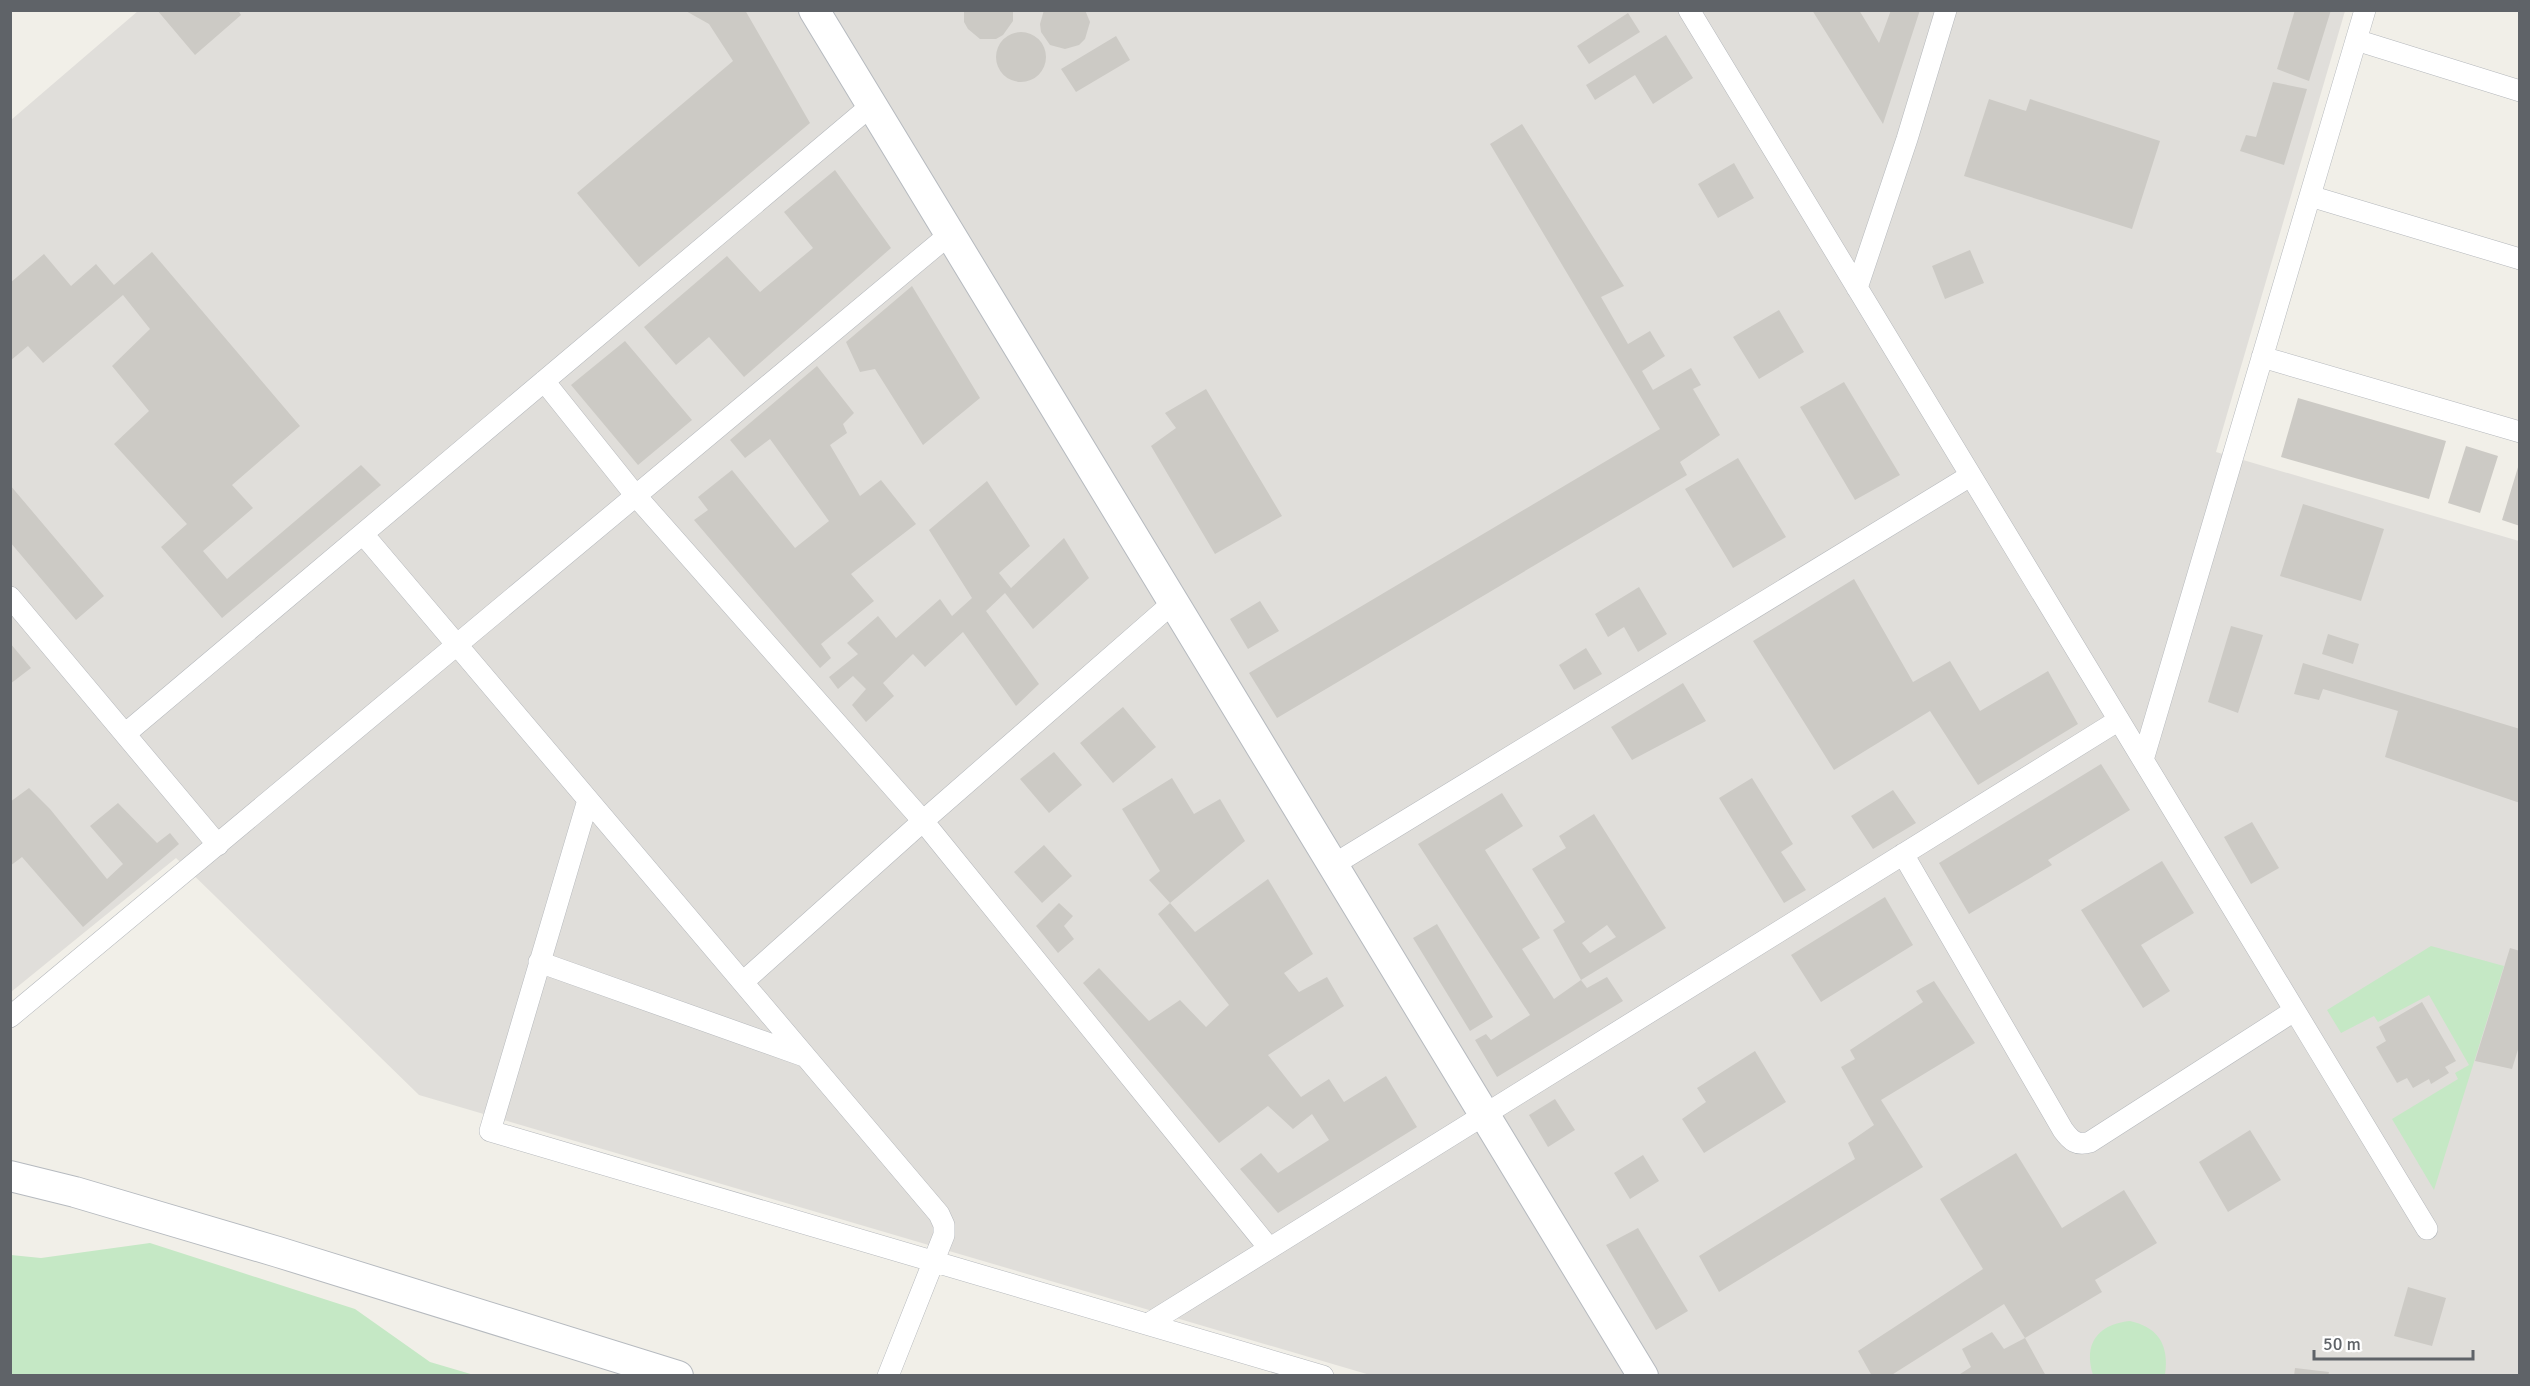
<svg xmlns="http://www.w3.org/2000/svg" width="2530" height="1386" viewBox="0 0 2530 1386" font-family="Signika,sans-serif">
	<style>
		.industrial { fill: #e0deda }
		.green { fill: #c5e8c5 }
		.building { fill: #cccac5; fill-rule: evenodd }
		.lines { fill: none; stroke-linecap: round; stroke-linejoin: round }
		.street-casing { stroke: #b5b8bc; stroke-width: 22 }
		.secondary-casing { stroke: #b6babf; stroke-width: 32 }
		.street { stroke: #fff; stroke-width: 21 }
		.secondary { stroke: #fff; stroke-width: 30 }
	</style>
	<rect width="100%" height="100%" fill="#f1efe8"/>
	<path class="industrial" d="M 138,11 L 2345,11 L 2216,452 L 2519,541 L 2519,1375 L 1370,1375 L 419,1095 L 176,858 L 11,992 L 11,120 Z"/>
	<path class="green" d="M 2431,946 L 2504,966 L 2434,1190 L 2392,1119 L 2458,1079 L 2455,1073 L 2469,1065 L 2429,995 L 2378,1022 L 2374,1016 L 2341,1033 L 2327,1010 Z
		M 150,1243 L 355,1309 L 430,1362 L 474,1375 L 11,1375 L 11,1255 L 41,1258 Z
		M 2130,1321 C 2160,1328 2169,1346 2165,1375 L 2093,1375 C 2083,1344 2098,1324 2130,1321 Z"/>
	<path class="building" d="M 157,10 L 238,10 L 241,15 L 195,55 Z
		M 684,10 L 745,10 L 810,123 L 639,267 L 577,193 L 733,61 L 709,24 Z
		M 964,10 L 1013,10 L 1013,21 L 1003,35 L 996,39 L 980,39 L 968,29 L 964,22 Z
		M 1044,10 L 1085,10 L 1090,22 L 1085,39 L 1079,45 L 1065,49 L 1050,45 L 1041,32 L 1040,24 Z
		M 1812,10 L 1859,10 L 1879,43 L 1891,10 L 1920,10 L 1883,124 Z
		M 2295,10 L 2331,10 L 2309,81 L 2277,69 Z
		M 1628,13 L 1640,32 L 1589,64 L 1577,46 Z
		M996 57a25 25 0 1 1 50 0a25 25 0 1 1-50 0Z
		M 1666,35 L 1693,78 L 1653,104 L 1635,75 L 1595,100 L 1586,85 Z
		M 1116,36 L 1130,60 L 1076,92 L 1061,69 Z
		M 2273,82 L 2307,89 L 2284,165 L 2240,151 L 2246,135 L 2256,137 Z
		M 1989,99 L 2026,111 L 2030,99 L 2160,141 L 2132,229 L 1964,176 Z
		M 1522,124 L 1624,286 L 1601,297 L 1628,344 L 1650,331 L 1665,356 L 1642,371 L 1653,390 L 1691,368 L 1701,385 L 1693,389 L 1720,435 L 1680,462 L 1687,475 L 1277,718 L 1249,673 L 1660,429 L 1490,144 Z
		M 1734,163 L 1754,198 L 1718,218 L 1698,184 Z
		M 835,170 L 891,248 L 744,377 L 709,337 L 676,365 L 644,327 L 727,256 L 760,292 L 813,248 L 784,212 Z
		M 1970,250 L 1984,283 L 1945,299 L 1932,266 Z
		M 152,252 L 300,426 L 232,485 L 253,508 L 203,551 L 227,579 L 361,465 L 381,485 L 222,618 L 161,547 L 187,524 L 114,444 L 149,411 L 112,366 L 150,329 L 123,295 L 43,363 L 28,346 L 10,361 L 10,283 L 44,254 L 71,286 L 96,264 L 114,285 Z
		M 912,286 L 980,398 L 923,445 L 875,369 L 860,372 L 846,342 Z
		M 1779,310 L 1804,352 L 1759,379 L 1733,337 Z
		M 625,341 L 692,420 L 638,465 L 571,385 Z
		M 817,366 L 854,413 L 843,424 L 847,433 L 830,445 L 860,496 L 881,480 L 916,524 L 851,574 L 874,601 L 821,644 L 831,658 L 820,668 L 694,520 L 708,510 L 698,497 L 732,470 L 795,548 L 829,521 L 770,439 L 745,458 L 730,440 Z
		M 1844,382 L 1900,475 L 1855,500 L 1800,407 Z
		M 1206,389 L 1282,516 L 1215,554 L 1151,446 L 1176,428 L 1165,413 Z
		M 2298,398 L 2446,441 L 2429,499 L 2281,457 Z
		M 2466,446 L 2498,456 L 2480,513 L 2448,503 Z
		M 1738,458 L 1786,537 L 1733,568 L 1685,489 Z
		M 2519,464 L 2520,464 L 2520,526 L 2502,520 Z
		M 987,481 L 1030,546 L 999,573 L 1011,588 L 1064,538 L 1089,578 L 1033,629 L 1005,593 L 986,611 L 1039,684 L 1016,706 L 963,632 L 925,667 L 913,654 L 883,683 L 894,696 L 866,722 L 852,705 L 866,689 L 853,676 L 838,689 L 829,677 L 858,654 L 847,643 L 878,616 L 896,638 L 940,599 L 952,616 L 972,598 L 929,530 Z
		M 10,485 L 104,596 L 76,620 L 10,542 Z
		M 2303,504 L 2384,529 L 2361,601 L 2280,576 Z
		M 1854,579 L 1913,682 L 1950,661 L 1980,711 L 2048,671 L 2078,724 L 1978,785 L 1930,711 L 1834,770 L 1753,641 Z
		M 1639,587 L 1667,634 L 1638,652 L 1624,627 L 1608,637 L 1595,614 Z
		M 1260,601 L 1279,631 L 1248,649 L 1230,619 Z
		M 2231,626 L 2263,635 L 2238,713 L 2208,702 Z
		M 2328,634 L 2359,644 L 2353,664 L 2322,654 Z
		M 10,643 L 31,668 L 10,684 Z
		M 1586,648 L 1602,674 L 1574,690 L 1559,665 Z
		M 2303,663 L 2520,729 L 2520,803 L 2385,757 L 2398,711 L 2323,689 L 2319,700 L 2294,694 Z
		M 1683,683 L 1706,721 L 1632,760 L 1611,727 Z
		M 1123,707 L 1156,747 L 1113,783 L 1080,743 Z
		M 1054,752 L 1082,785 L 1049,813 L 1020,779 Z
		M 2101,764 L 2130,810 L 2048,860 L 2052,865 L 1969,914 L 1939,863 Z
		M 1172,778 L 1194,814 L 1220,799 L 1245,841 L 1170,903 L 1149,880 L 1160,871 L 1122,809 Z
		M 1752,778 L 1793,844 L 1781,852 L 1806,890 L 1784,903 L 1719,798 Z
		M 29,788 L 50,809 L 107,879 L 123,864 L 90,826 L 118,803 L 157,843 L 170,833 L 179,844 L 83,927 L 22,857 L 10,866 L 10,802 Z
		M 1893,790 L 1916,823 L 1873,849 L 1851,816 Z
		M 1502,793 L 1523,826 L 1485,850 L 1540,938 L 1522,949 L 1554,999 L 1581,980 L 1587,988 L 1607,977 L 1623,1001 L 1497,1077 L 1475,1040 L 1486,1034 L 1491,1040 L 1530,1015 L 1418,844 Z
		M 1594,814 L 1666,928 L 1581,980 L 1553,930 L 1565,922 L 1532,869 L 1566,848 L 1559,836 ZM 1607,925 L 1616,937 L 1590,953 L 1582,943 Z
		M 2252,822 L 2279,868 L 2251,884 L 2224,837 Z
		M 1044,845 L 1072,876 L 1042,903 L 1014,872 Z
		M 2162,861 L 2194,913 L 2141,945 L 2170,991 L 2143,1008 L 2081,910 Z
		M 1268,879 L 1313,954 L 1284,973 L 1299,992 L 1327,977 L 1344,1006 L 1268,1055 L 1301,1097 L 1329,1079 L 1344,1102 L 1386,1076 L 1417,1127 L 1278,1213 L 1240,1169 L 1261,1153 L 1278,1173 L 1329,1140 L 1312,1114 L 1293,1129 L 1268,1106 L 1219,1143 L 1083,983 L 1099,968 L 1149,1021 L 1180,1000 L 1206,1027 L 1229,1005 L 1158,914 L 1170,903 L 1195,932 Z
		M 1885,897 L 1913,945 L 1821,1002 L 1791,955 Z
		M 1059,903 L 1073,916 L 1064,926 L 1074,939 L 1058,953 L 1036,926 Z
		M 1437,924 L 1493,1017 L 1470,1031 L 1413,938 Z
		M 2510,948 L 2520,951 L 2520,1043 L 2512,1069 L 2475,1061 Z
		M 1934,981 L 1975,1043 L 1881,1100 L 1923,1167 L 1719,1292 L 1699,1256 L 1855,1159 L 1848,1143 L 1874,1125 L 1841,1067 L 1855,1059 L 1850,1050 L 1923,1002 L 1916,991 Z
		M 2422,1002 L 2456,1061 L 2445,1067 L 2449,1073 L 2431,1084 L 2429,1079 L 2413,1088 L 2407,1078 L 2397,1083 L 2376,1047 L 2386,1041 L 2379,1027 Z
		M 1755,1051 L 1786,1102 L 1704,1153 L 1682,1119 L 1706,1102 L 1697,1088 Z
		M 1555,1099 L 1575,1130 L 1548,1147 L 1529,1115 Z
		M 2250,1130 L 2281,1180 L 2228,1212 L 2199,1162 Z
		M 2016,1153 L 2062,1228 L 2124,1190 L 2157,1243 L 2095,1280 L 2102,1292 L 2025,1338 L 2004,1304 L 1890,1376 L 1872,1376 L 1858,1351 L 1983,1269 L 1940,1199 Z
		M 1643,1155 L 1659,1181 L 1630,1199 L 1614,1173 Z
		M 1638,1228 L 1688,1311 L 1656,1330 L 1606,1245 Z
		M 2408,1287 L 2446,1298 L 2432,1346 L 2394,1336 Z
		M 1992,1332 L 2004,1349 L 2025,1338 L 2046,1376 L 1957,1376 L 1971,1367 L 1962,1349 Z
		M 2295,1368 L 2329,1372 L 2328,1376 L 2294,1376 Z"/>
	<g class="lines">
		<g class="street-casing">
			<path id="street" d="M 1689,10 L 2427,1229
				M 2356,40 L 2520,91
				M 2310,196 L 2520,259
				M 1857,288 L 1907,139 L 1946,10
				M 2262,357 L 2520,432
				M 544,381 L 636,496 L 923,821 L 1269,1248
				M 363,534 L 939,1214 L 944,1225 L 944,1235 L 888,1376
				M 10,597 L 218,845
				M 125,734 L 872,105
				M 2143,760 L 2365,10
				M 588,800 L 490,1131 L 1323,1376
				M 1903,854 L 2063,1130 C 2071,1141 2077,1146 2090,1142 L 2294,1011
				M 1333,865 L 1970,476
				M 539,962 L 804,1056
				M 743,982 L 923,821 L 1174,602
				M 10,1017 L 950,234
				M 1148,1324 L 2119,720"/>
		</g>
		<g class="secondary-casing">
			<path id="secondary" d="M 814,10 L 1643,1376
				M 10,1176 L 75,1192 L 278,1252 L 678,1376"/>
		</g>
		<use href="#street" class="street"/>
		<use href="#secondary" class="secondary"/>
	</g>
	<rect width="2530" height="1386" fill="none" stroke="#5f6368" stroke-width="24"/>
	<path d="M2314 1350v9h159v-9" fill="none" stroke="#5f6368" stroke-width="3"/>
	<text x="2323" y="1350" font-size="18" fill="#5f6368" stroke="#ffffff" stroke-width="4.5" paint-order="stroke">50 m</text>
</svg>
